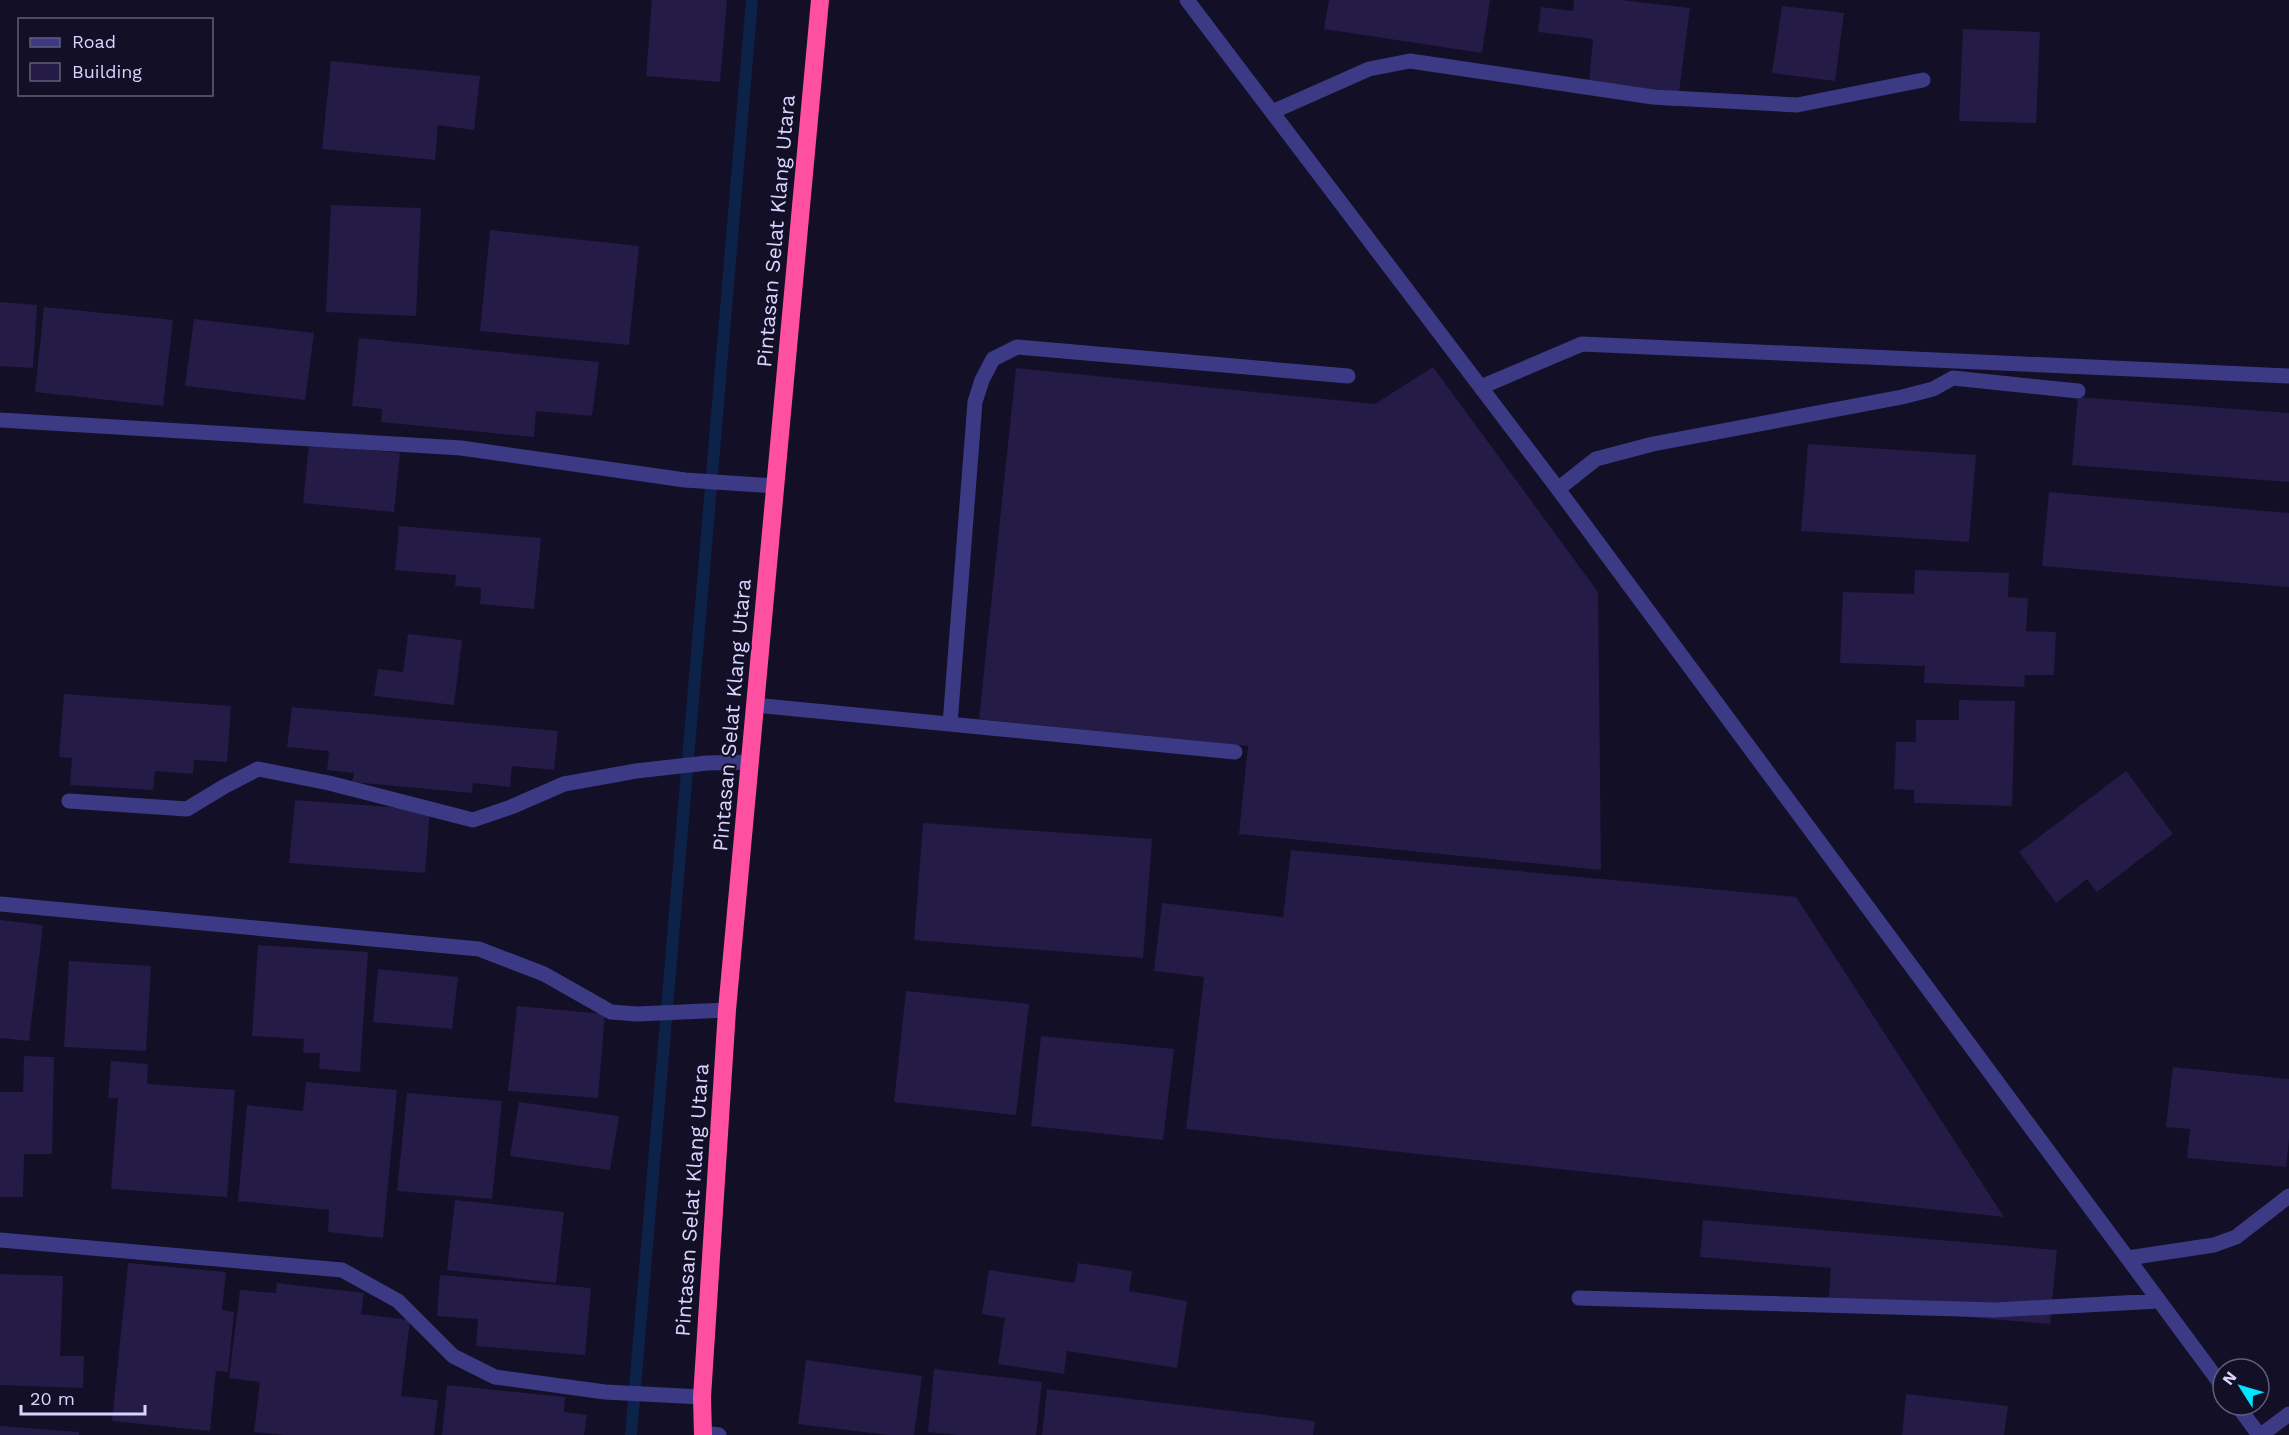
<svg xmlns="http://www.w3.org/2000/svg" width="2289" height="1435" viewBox="0 0 2289 1435" font-family="'Work Sans',sans-serif">
	<style>
		.lines { fill: none; stroke-linecap: round; stroke-linejoin: round }
		.stream { stroke: #0c2248; stroke-width: 12 }
		.building { fill: #241b47 }
		.minor { stroke: #3d3a85; stroke-width: 15 }
		.highway { stroke: #ff4fa3; stroke-width: 18 }
		.labels { text-anchor: middle; stroke-width: 4.5; stroke-linejoin: round; paint-order: stroke }
		.street-label { font-size: 21px; fill: #d9d4ff; stroke: #130f26 }
	</style>
	<rect width="100%" height="100%" fill="#130f26"/>
	<g class="lines">
		<path class="stream" d="M 631,1435 L 752,0"/>
	</g>
	<path class="building" d="M 652,0 L 727,0 L 720,82 L 646,76 Z
		M 1329,0 L 1490,0 L 1482,53 L 1324,29 Z
		M 1574,0 L 1621,0 L 1690,8 L 1677,107 L 1636,102 L 1638,87 L 1589,82 L 1593,39 L 1538,32 L 1541,7 L 1573,11 Z
		M 1782,6 L 1844,13 L 1835,81 L 1772,73 Z
		M 1963,29 L 2040,32 L 2036,123 L 1959,121 Z
		M 331,61 L 480,76 L 474,130 L 438,125 L 435,160 L 322,149 Z
		M 331,205 L 421,208 L 416,316 L 326,312 Z
		M 490,230 L 639,246 L 629,345 L 480,331 Z
		M 0,302 L 37,305 L 33,368 L 0,366 Z
		M 44,307 L 173,320 L 163,406 L 35,392 Z
		M 194,319 L 314,333 L 305,400 L 185,386 Z
		M 359,338 L 599,362 L 592,416 L 536,411 L 534,437 L 381,422 L 382,409 L 352,406 Z
		M 1433,367 L 1598,592 L 1601,870 L 1239,834 L 1248,746 L 979,719 L 1016,368 L 1375,404 Z
		M 2078,397 L 2289,413 L 2289,482 L 2072,465 Z
		M 309,444 L 400,453 L 394,512 L 303,503 Z
		M 1808,444 L 1976,455 L 1969,542 L 1801,531 Z
		M 2049,492 L 2289,513 L 2289,587 L 2042,566 Z
		M 399,526 L 541,538 L 534,609 L 480,604 L 481,588 L 455,586 L 456,575 L 395,570 Z
		M 1915,570 L 2009,573 L 2008,597 L 2028,598 L 2026,631 L 2056,632 L 2054,675 L 2025,675 L 2024,687 L 1924,683 L 1925,666 L 1840,663 L 1843,592 L 1914,594 Z
		M 408,634 L 462,640 L 454,705 L 374,696 L 378,669 L 403,672 Z
		M 64,694 L 231,706 L 227,762 L 194,760 L 193,774 L 155,771 L 153,790 L 70,785 L 72,758 L 59,757 Z
		M 1959,700 L 2015,701 L 2012,806 L 1914,803 L 1914,790 L 1894,789 L 1896,742 L 1916,742 L 1916,720 L 1959,720 Z
		M 292,707 L 558,731 L 554,770 L 512,766 L 510,787 L 473,783 L 472,793 L 352,782 L 354,773 L 327,770 L 329,751 L 287,747 Z
		M 2126,771 L 2173,834 L 2097,892 L 2087,879 L 2056,903 L 2019,852 Z
		M 295,800 L 430,810 L 425,873 L 289,863 Z
		M 923,823 L 1152,839 L 1143,958 L 914,940 Z
		M 1291,850 L 1796,897 L 2004,1217 L 1186,1129 L 1204,977 L 1154,971 L 1162,903 L 1283,917 Z
		M 0,920 L 43,925 L 29,1041 L 0,1038 Z
		M 258,945 L 368,952 L 360,1072 L 319,1069 L 320,1053 L 303,1053 L 304,1039 L 252,1036 Z
		M 69,961 L 151,966 L 146,1051 L 64,1047 Z
		M 378,969 L 458,977 L 452,1029 L 373,1022 Z
		M 906,991 L 1029,1004 L 1016,1115 L 894,1102 Z
		M 517,1006 L 605,1014 L 598,1098 L 508,1091 Z
		M 1041,1036 L 1174,1049 L 1163,1140 L 1031,1126 Z
		M 24,1056 L 54,1057 L 52,1154 L 24,1154 L 23,1197 L 0,1197 L 0,1092 L 23,1092 Z
		M 111,1061 L 148,1064 L 147,1084 L 235,1090 L 227,1197 L 111,1189 L 118,1098 L 108,1098 Z
		M 2173,1067 L 2289,1079 L 2289,1139 L 2286,1167 L 2187,1158 L 2190,1129 L 2166,1127 Z
		M 306,1082 L 397,1090 L 383,1238 L 328,1232 L 329,1210 L 238,1201 L 247,1105 L 303,1111 Z
		M 407,1093 L 502,1101 L 492,1199 L 397,1191 Z
		M 519,1102 L 619,1116 L 610,1170 L 510,1156 Z
		M 455,1200 L 564,1212 L 556,1283 L 447,1270 Z
		M 1703,1220 L 2057,1250 L 2050,1324 L 1828,1305 L 1831,1268 L 1700,1257 Z
		M 128,1263 L 226,1272 L 222,1310 L 234,1312 L 228,1372 L 216,1371 L 210,1431 L 112,1421 Z
		M 1078,1263 L 1132,1271 L 1129,1291 L 1187,1301 L 1177,1368 L 1067,1351 L 1064,1374 L 998,1364 L 1005,1318 L 982,1314 L 989,1270 L 1075,1283 Z
		M 0,1274 L 63,1276 L 60,1356 L 84,1356 L 83,1388 L 0,1385 Z
		M 440,1275 L 591,1288 L 585,1355 L 476,1346 L 478,1319 L 437,1316 Z
		M 277,1283 L 364,1293 L 361,1314 L 410,1320 L 401,1396 L 438,1400 L 434,1435 L 285,1435 L 254,1432 L 260,1382 L 229,1378 L 240,1290 L 276,1293 Z
		M 806,1360 L 922,1376 L 914,1435 L 888,1435 L 798,1424 Z
		M 934,1369 L 1042,1382 L 1036,1435 L 958,1435 L 928,1432 Z
		M 447,1385 L 565,1397 L 564,1412 L 587,1415 L 584,1435 L 442,1435 Z
		M 1047,1389 L 1315,1421 L 1313,1435 L 1042,1435 Z
		M 1906,1394 L 2008,1406 L 2004,1435 L 1902,1435 Z
		M 0,1426 L 79,1432 L 79,1435 L 0,1435 Z"/>
	<g class="lines">
		<path class="minor" d="M 1187,0 L 1558,489 L 2223,1387
			M 1272,112 L 1369,69 L 1410,61 L 1653,97 L 1797,105 L 1923,80
			M 1481,387 L 1582,344 L 2289,376
			M 0,420 L 461,448 L 685,480 L 776,486
			M 1558,489 L 1596,459 L 1653,444 L 1902,397 L 1933,389 L 1953,378 L 2078,391
			M 755,705 L 1235,752
			M 950,724 L 975,402 L 982,380 L 993,359 L 1017,347 L 1348,376
			M 69,801 L 187,809 L 225,786 L 258,769 L 329,783 L 473,820 L 511,807 L 564,784 L 636,771 L 707,763 L 751,762
			M 0,904 L 479,949 L 544,974 L 611,1012 L 637,1014 L 727,1010
			M 0,1240 L 342,1270 L 398,1301 L 453,1356 L 495,1377 L 605,1392 L 702,1397
			M 2128,1258 L 2214,1245 L 2236,1237 L 2289,1196
			M 1579,1298 L 1995,1310 L 2159,1301
			M 2237,1405 L 2259,1435
			M 703,1433 L 719,1435
			M 2261,1435 L 2289,1414"/>
		<path class="highway" d="M 703,1435 L 702,1397 L 727,1010 L 820,0"/>
	</g>
	<g class="labels">
		<g class="street-label">
			<text transform="translate(776 231) rotate(-85)" y="7">Pintasan Selat Klang Utara</text>
			<text transform="translate(732 715) rotate(-85)" y="7">Pintasan Selat Klang Utara</text>
			<text transform="translate(692 1200) rotate(-86)" y="7">Pintasan Selat Klang Utara</text>
		</g>
	</g>
	<rect x="18" y="18" width="195" height="78" fill="#130f26" stroke="#625e7d" stroke-width="1.5"/>
	<rect x="30" y="38" width="30" height="9" fill="#3d3a85" stroke="#625e7d" stroke-width="1.5"/>
	<text x="72" y="48" font-size="18" fill="#d9d4ff">Road</text>
	<rect x="30" y="63" width="30" height="18" fill="#241b47" stroke="#625e7d" stroke-width="1.5"/>
	<text x="72" y="78" font-size="18" fill="#d9d4ff">Building</text>
	<g transform="translate(2241 1387) rotate(307)"><circle r="28" fill="#130f26" stroke="#625e7d" stroke-width="1.5"/>
	<path d="M0-4.5L10 22L0 15L-10 22Z" fill="#00e5ff"/>
	<text y="-9" font-size="16" font-weight="bold" text-anchor="middle" fill="#d9d4ff">N</text>
	</g>
	<path d="M21 1405v9h124v-9" fill="none" stroke="#d9d4ff" stroke-width="3"/>
	<text x="30" y="1405" font-size="18" fill="#d9d4ff" stroke="#130f26" stroke-width="4.5" paint-order="stroke">20 m</text>
</svg>
